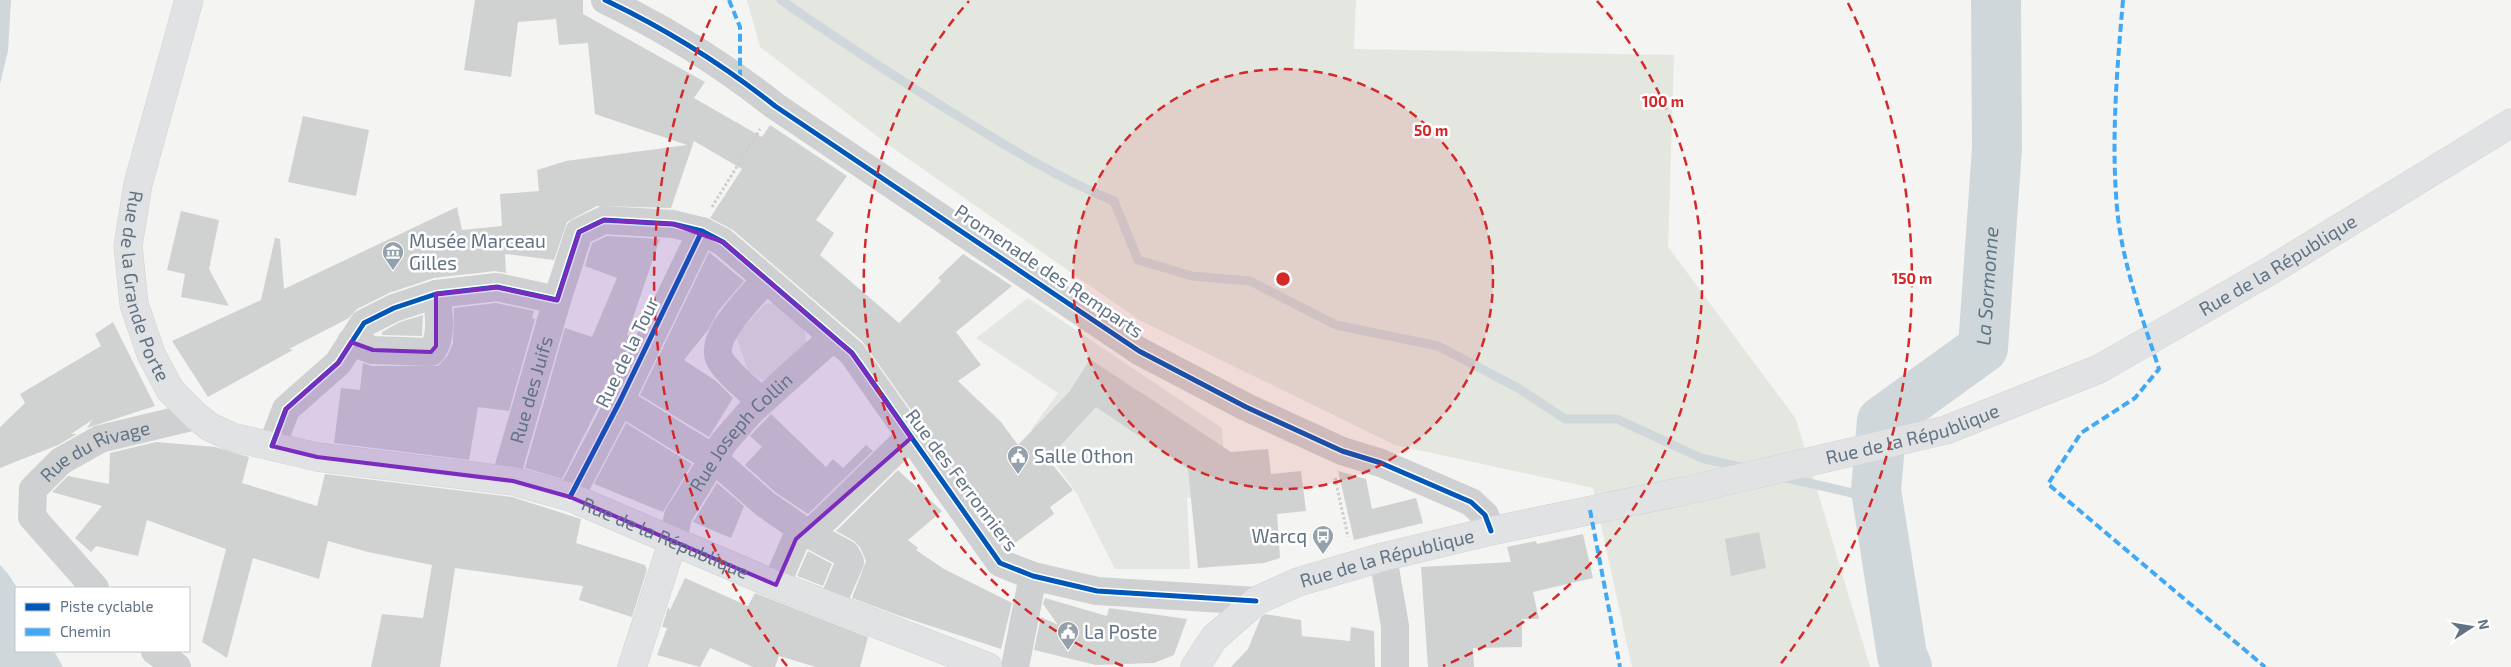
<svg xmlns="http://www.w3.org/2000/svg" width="2511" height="667" viewBox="0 0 2511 667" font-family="'Exo 2',sans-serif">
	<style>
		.built { fill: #e4e6e4 }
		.green { fill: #e3e7e0 }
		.water { fill: #d0d7da }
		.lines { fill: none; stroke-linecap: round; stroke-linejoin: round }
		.stream { stroke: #d0d7da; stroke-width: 9 }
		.river { stroke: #d0d7da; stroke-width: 50 }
		.building { fill: #d0d1d1 }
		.secondary-casing { stroke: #d0d2d3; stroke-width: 29 }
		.path { stroke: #cdcdcd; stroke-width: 3; stroke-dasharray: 2.5 2.5; stroke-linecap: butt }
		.minor { stroke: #cfd0d1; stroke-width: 28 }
		.tertiary { stroke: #cfd0d1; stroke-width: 28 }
		.secondary { stroke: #e1e2e3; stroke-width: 28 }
		.quiet { stroke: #3fa9f5; stroke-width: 4; stroke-dasharray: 8 4; stroke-linecap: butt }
		.cycleway-casing { stroke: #fff; stroke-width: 8 }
		.cycleway { stroke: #0057b8; stroke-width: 5 }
		.marked { fill: #7b2cbf; fill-opacity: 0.2; stroke: #7b2cbf; stroke-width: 4; stroke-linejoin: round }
		.ring { fill: none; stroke: #d62828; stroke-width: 2.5; stroke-dasharray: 9 6 }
		.labels { text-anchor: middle; stroke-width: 5; stroke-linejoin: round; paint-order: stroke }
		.poi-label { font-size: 19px; fill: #617385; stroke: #fff; text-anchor: start }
		.street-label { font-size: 19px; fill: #617385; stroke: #fff }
		.water-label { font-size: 20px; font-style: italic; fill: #5c7683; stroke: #fff }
		.centre { fill: #d62828; stroke: #fff; stroke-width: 2.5 }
		.ring-label { font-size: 15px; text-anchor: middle; font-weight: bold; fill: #d62828; stroke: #fff; stroke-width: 5; stroke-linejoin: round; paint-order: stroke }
	</style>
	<rect width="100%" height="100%" fill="#f4f4f2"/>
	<path class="built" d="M 1028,298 L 1222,428 L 1225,475 L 1217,495 L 1187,498 L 1190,569 L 1115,569 L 1077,494 L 1031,430 L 1058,393 L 976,338 Z"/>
	<path class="green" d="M 747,0 L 1356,0 L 1354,49 L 1674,55 L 1668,247 L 1796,419 L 1870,667 L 1632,667 L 1593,488 L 1395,445 L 1139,320 L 890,146 L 760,47 Z
		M 776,303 L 805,331 L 806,345 L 774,377 L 761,380 L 748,371 L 736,336 L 765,304 Z"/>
	<path class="water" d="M 0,0 L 11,0 L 8,51 L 0,84 Z
		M 0,565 L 9,575 L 17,588 L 16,651 L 54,651 L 63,667 L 0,667 Z"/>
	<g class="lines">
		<path class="stream" d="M 781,0 C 840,41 900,80 961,118 C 1011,149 1060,179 1114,201 L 1138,260 L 1192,276 L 1250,281 L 1336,325 L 1438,346 L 1518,388 L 1565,419 L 1617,419 L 1701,458 L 1744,468
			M 1783,477 L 1878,499"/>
		<path class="river" id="s1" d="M 1907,667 L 1902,655 L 1876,490 L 1882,421 L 1983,348 L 1997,148 L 1996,0"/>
	</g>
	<path class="building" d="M 475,0 L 583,0 L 583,14 L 705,82 L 694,98 L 762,137 L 770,125 L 847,176 L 816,220 L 834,233 L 820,255 L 899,323 L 941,281 L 938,278 L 963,254 L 1012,286 L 956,332 L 981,365 L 958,381 L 1001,422 L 1018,445 L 1070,391 L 1090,359 L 1231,452 L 1268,449 L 1271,474 L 1301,471 L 1306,511 L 1277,514 L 1280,558 L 1264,563 L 1198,568 L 1188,469 L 1096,407 L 1048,459 L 1073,490 L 1050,507 L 1054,514 L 1011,546 L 982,510 L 862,341 L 733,230 L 710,218 L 742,169 L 694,141 L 671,208 L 597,206 L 567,222 L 554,260 L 505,254 L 506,273 L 495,271 L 434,278 L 389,293 L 357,309 L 349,318 L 289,349 L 293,350 L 208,397 L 172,341 L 261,300 L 275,238 L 280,239 L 284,289 L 457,207 L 462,230 L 502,226 L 500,194 L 539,191 L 537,170 L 566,161 L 687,145 L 595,114 L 588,43 L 559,45 L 556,19 L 518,22 L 511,77 L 464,70 Z
		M 303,116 L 369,130 L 356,196 L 288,182 Z
		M 181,211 L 219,220 L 209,269 L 229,306 L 181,297 L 185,274 L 167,270 Z
		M 607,236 L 660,239 L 627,335 L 633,338 L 562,479 L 525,468 L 565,328 L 592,337 L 617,278 L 585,266 L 592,243 Z
		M 709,252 L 744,281 L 719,310 L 708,330 L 684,360 L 716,381 L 733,398 L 709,437 L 640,395 Z
		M 496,303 L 534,311 L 532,318 L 535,319 L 509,411 L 478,407 L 469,460 L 334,443 L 341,388 L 360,390 L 363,363 L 372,366 L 438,366 L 448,355 L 453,343 L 454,308 Z
		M 423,315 L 422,336 L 382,335 L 382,332 L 400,322 Z
		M 113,322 L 155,406 L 87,428 L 92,420 L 71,434 L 77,434 L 58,445 L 0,468 L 0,427 L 25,403 L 20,394 L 101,346 L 95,334 Z
		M 771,414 L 826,467 L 833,459 L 843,468 L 866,445 L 873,451 L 808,514 L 775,492 L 745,465 L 762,447 L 750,436 Z
		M 626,423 L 692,464 L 663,512 L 594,484 Z
		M 156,442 L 215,447 L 249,457 L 242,483 L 317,506 L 325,474 L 512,497 L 581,519 L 576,543 L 645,565 L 647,570 L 632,617 L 579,600 L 583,586 L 455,568 L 440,667 L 371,667 L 382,614 L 423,618 L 432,565 L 368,552 L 328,541 L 319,579 L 253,558 L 227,658 L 202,642 L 226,549 L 147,520 L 138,556 L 96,546 L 91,552 L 75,538 L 102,506 L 52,492 L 68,476 L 109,484 L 110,453 Z
		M 898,470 L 942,511 L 908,540 L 918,548 L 916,550 L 944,569 L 1012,603 L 1001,649 L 897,615 L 852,598 L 866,561 L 860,547 L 854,541 L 836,531 Z
		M 1338,471 L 1366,479 L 1372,509 L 1416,498 L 1423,523 L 1354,540 Z
		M 717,483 L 744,506 L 731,538 L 693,522 Z
		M 1759,532 L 1766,568 L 1731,576 L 1725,539 Z
		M 1583,534 L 1593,578 L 1533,592 L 1539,619 L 1522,619 L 1522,647 L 1473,648 L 1474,667 L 1428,667 L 1421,567 L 1511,562 L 1507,547 L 1536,541 L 1537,544 Z
		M 808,551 L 832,564 L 823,586 L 797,576 Z
		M 685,578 L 748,606 L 755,593 L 868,637 L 860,667 L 816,667 L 779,656 L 775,667 L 753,667 L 710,648 L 700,667 L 657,655 L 667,628 L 662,627 L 668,607 L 670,610 Z
		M 1045,598 L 1107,616 L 1109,608 L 1187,619 L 1174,655 L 1154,663 L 1096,665 L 1034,650 L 1041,617 L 1058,625 L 1043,604 Z
		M 1265,614 L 1301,620 L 1302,636 L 1350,641 L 1351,627 L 1374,631 L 1375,667 L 1231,667 L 1248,649 L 1261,617 Z"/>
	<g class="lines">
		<g class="secondary-casing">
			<g id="secondary">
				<path id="s5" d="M 189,0 L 138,184 L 128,246 L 134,304 L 151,354 L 170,390 L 196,416 L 210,427 L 232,437 L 317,457 L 513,481 L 570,497 L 776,585 L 988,667"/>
				<path d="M 632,667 L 673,541"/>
				<path id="s6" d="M 1195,667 L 1214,638 L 1256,601 L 1298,582 L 1383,557 L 1491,531 L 1684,491 L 1946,430 L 2099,369 L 2273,269 L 2511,123"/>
			</g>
		</g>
		<path class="path" d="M 712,207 L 760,129
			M 1335,478 L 1348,537"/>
		<g class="minor">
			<path d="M 351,342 L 373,350 L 431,352 C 443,338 439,312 436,294"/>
			<path d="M 620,401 L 714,459 L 765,504 L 807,533 L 846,554 L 850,562 L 831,606"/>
			<path d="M 761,401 C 748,389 732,377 722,363 C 704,340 751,298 766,279"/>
			<path d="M 272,446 L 286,409 L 338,363 L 364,323 L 394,308 L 436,294 L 497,287 L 557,300 L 579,232 L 604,220 L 673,224 L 702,231"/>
			<path id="s2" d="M 505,480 L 557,300"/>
			<path d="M 570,497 L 620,401 L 702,231 L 723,242 L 852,353 L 1000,563 L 1033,576 L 1097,591 L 1256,601"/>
			<path id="s3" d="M 673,541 L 678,516 L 724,442 L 751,411 L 832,338"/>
			<path d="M 1383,557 L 1395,626 L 1395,667"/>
			<path d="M 776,585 L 796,539 L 817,527 L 902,444 L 911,438"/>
			<path id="s4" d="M 95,588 L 32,517 L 33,489 L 61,461 L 100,439 L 196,416"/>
			<path d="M 155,651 L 177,667"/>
			<path d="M 1015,667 L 1033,576"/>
		</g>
		<path class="tertiary" d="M 605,0 C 666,29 722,64 775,106 L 1139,351 L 1246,407 L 1342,451 L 1381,463 L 1471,502 L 1485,515 L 1491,531"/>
		<use href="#secondary" class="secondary"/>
		<path class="quiet" d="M 729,0 L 740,27 L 740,78
			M 2123,0 C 2117,69 2111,139 2117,208 C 2122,263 2142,317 2159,369 L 2135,398 L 2081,433 L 2048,484 L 2265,667
			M 1590,510 L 1620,667"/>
		<g class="cycleway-casing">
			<path id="cycleway" d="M 605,0 C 666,29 722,64 775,106 L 1139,351 L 1246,407 L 1342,451 L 1381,463 L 1471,502 L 1485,515 L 1491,531
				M 272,446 L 286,409 L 338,363 L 364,323 L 394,308 L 436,294 L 497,287 L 557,300 L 579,232 L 604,220 L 673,224 L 702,231
				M 570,497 L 620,401 L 702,231 L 723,242 L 852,353 L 1000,563 L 1033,576 L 1097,591 L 1256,601"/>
		</g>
		<use href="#cycleway" class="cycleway"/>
	</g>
	<path class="marked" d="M 604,220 L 673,224 L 723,242 L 852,353 L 911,438 L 796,539 L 776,585 L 570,497 L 513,481 L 317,457 L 272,446 L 286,409 L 338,363 L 351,342 L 373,350 L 431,352 L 436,346 L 436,294 L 497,287 L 557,300 L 579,232 Z"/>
	<circle cx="1283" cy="279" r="210" fill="#d62828" fill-opacity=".12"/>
	<g class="ring">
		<circle cx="1283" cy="279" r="210"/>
		<path d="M1123 666A419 419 0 0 1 969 1M1597 1A419 419 0 0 1 1443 666"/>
		<path d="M787 666A629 629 0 0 1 718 3M1848 3A629 629 0 0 1 1779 666"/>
	</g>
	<defs>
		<g id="museum-pin" transform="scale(1.125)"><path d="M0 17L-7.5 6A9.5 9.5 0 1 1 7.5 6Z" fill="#94a0ab" stroke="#fff"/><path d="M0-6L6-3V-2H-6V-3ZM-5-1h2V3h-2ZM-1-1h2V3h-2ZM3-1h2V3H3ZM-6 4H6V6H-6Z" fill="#fff"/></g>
		<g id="civic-pin" transform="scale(1.125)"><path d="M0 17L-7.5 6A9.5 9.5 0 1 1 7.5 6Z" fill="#94a0ab" stroke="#fff"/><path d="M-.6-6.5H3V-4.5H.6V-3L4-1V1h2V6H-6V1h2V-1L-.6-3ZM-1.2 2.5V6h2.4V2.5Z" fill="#fff"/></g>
		<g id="bus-pin" transform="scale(1.125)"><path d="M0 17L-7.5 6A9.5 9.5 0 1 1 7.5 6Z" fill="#94a0ab" stroke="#fff"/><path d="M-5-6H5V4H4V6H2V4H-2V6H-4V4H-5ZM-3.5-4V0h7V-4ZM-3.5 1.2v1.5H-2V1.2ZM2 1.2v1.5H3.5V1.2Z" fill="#fff"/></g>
	</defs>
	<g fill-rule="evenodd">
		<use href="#museum-pin" x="393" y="252"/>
		<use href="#civic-pin" x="1018" y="456"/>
		<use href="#bus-pin" x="1323" y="536"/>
		<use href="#civic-pin" x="1068" y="632"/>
	</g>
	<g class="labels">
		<g class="poi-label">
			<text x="409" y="248">Musée Marceau<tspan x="409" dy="22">Gilles</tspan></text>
			<text x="1034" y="463">Salle Othon</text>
			<text x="1307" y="543" text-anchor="end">Warcq</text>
			<text x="1084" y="639">La Poste</text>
		</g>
		<g class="street-label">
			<text dy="7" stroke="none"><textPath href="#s6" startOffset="1174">Rue de la République</textPath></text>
			<text transform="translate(1049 271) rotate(34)" y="7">Promenade des Remparts</text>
			<text dy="7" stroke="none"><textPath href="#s5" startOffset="296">Rue de la Grande Porte</textPath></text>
			<text transform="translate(627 352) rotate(-64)" y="7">Rue de la Tour</text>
			<text dy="7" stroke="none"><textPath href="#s2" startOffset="94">Rue des Juifs</textPath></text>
			<text dy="7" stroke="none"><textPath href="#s3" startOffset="131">Rue Joseph Collin</textPath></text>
			<text dy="7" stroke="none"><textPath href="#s6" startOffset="769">Rue de la République</textPath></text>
			<text dy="7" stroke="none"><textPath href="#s4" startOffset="198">Rue du Rivage</textPath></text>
			<text transform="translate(962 480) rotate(53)" y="7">Rue des Ferronniers</text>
			<text dy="7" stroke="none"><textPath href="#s5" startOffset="932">Rue de la République</textPath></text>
			<text dy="7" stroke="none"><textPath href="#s6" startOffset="229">Rue de la République</textPath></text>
		</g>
		<g class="water-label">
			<text dy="7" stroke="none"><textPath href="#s1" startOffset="436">La Sormonne</textPath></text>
		</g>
	</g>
	<circle cx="1283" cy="279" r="8" class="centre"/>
	<g class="ring-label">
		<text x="1663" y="107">100 m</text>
		<text x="1431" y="136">50 m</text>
		<text x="1912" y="284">150 m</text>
	</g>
	<rect x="15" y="587" width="175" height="65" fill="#ffffff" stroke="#c0c7ce"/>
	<rect x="25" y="603" width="25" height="8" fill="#0057b8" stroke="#c0c7ce"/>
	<text x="60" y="612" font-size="15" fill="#617385">Piste cyclable</text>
	<rect x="25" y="628" width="25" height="8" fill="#3fa9f5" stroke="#c0c7ce"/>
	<text x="60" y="637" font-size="15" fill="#617385">Chemin</text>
	<g transform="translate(2471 627) rotate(78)" stroke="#ffffff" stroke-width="4" paint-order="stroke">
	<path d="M0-4L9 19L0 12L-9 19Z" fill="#617385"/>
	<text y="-8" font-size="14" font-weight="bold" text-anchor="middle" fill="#617385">N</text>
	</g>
</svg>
